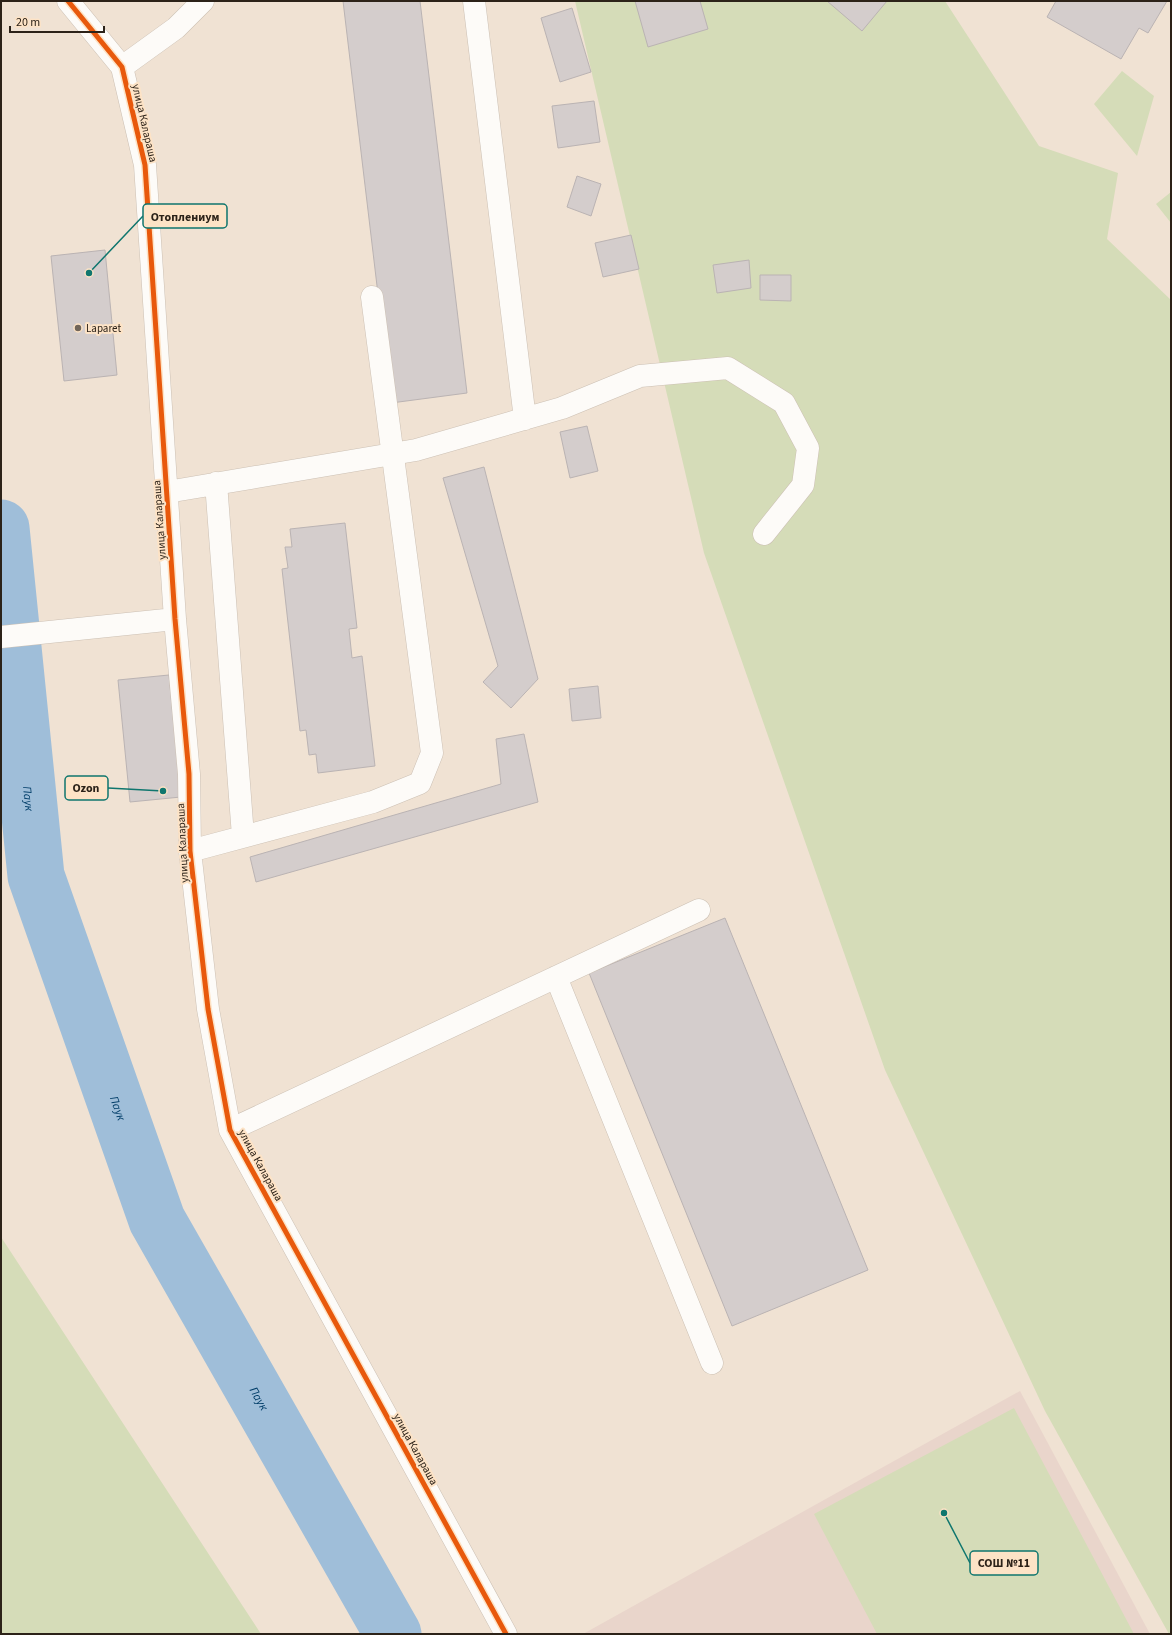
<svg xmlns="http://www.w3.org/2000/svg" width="1172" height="1635" viewBox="0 0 1172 1635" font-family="'Source Sans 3',sans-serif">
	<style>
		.education { fill: #e9d5cb }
		.green { fill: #d5dcb8 }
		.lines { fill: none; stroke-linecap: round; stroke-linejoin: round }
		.river { stroke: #9fbed9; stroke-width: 57 }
		.building { fill: #d4cdcc; stroke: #bab3b3 }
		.minor-casing { stroke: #ccc0b4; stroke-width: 23 }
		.minor { stroke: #fdfbf8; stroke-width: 22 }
		.cycleway-casing { stroke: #fde3c6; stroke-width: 8 }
		.cycleway { stroke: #e8590c; stroke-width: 5 }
		.poi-dot { fill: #716559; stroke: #fde3c6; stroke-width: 1.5 }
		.labels { text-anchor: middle; stroke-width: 4; stroke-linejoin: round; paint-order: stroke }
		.street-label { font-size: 11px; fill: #2c2218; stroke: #fde3c6 }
		.poi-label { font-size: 11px; fill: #2c2218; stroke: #fde3c6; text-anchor: start }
		.water-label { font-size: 12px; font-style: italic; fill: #003d68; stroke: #fde3c6 }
		.leader { fill: none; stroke: #0f766e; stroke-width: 1.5 }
		.callout-dot { fill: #0f766e; stroke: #fde3c6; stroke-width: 1.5 }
		.callout { fill: #fde3c6; stroke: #0f766e; stroke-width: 1.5 }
		.callout-label { font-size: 12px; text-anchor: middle; font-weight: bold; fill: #2c2218 }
	</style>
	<rect width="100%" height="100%" fill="#f0e2d3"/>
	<path class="education" d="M 1020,1391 L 1150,1634 L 583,1634 Z"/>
	<path class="green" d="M 575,1 L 945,1 L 1039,146 L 1118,173 L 1107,239 L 1171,300 L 1171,1634 L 1169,1634 L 1045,1411 L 885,1070 L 704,553 Z
		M 1122,71 L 1154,96 L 1137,156 L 1094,104 Z
		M 1171,192 L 1171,223 L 1156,204 Z
		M 1,1237 L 261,1634 L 1,1634 Z
		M 1014,1408 L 1134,1634 L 877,1634 L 814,1514 Z"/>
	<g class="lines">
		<path class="river" id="s1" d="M 1,528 L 36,876 L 157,1220 L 393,1634"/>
	</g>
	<path class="building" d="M 343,1 L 420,1 L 467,393 L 391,403 Z
		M 635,1 L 700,1 L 708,29 L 648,47 Z
		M 827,1 L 887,1 L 862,31 Z
		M 1056,1 L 1167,1 L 1148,33 L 1139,28 L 1121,59 L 1047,17 Z
		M 572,8 L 591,72 L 560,82 L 541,18 Z
		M 594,101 L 600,142 L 558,148 L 552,106 Z
		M 577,176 L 601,184 L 591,216 L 567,207 Z
		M 631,235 L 639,269 L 603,277 L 595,243 Z
		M 105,250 L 117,375 L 64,381 L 51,256 Z
		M 749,260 L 751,288 L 717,293 L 713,265 Z
		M 760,275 L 791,275 L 791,301 L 760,300 Z
		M 587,426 L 598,471 L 570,478 L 560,432 Z
		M 484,467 L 538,679 L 511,708 L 483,682 L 498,666 L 443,478 Z
		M 345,523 L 357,628 L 349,629 L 352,658 L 362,656 L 375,766 L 318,773 L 316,754 L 309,755 L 306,730 L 300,731 L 282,569 L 288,568 L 285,547 L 292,547 L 290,529 Z
		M 169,675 L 181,797 L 130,802 L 118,680 Z
		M 598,686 L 601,718 L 572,721 L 569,689 Z
		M 524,734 L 538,802 L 256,882 L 250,857 L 501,784 L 496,739 Z
		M 725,918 L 868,1270 L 732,1326 L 589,973 Z"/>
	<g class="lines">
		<g class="minor-casing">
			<path id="minor" d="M 68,1 L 122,67 L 145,165 L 175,619 L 189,774 L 190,851 L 208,1009 L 230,1130 L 506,1634
				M 474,1 L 525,419
				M 122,67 L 176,28 L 203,1
				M 216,483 L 243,836
				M 167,492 L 416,450 L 562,408 L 640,376 L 728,368 L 784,403 L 808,448 L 803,485 L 764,534
				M 1,637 L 175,619
				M 190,851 L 373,802 L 420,783 L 432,753 L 372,297
				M 556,977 L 712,1363
				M 230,1130 L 699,910"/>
		</g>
		<use href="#minor" class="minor"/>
		<g class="cycleway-casing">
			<path id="cycleway" d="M 68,1 L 122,67 L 145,165 L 175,619 L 189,774 L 190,851 L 208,1009 L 230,1130 L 506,1634"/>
		</g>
		<use href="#cycleway" class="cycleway"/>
	</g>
	<circle class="poi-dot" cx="78" cy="328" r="4"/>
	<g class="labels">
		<g class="street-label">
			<text transform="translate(145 123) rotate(77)" y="4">улица Калараша</text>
			<text transform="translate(159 520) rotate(-94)" y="4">улица Калараша</text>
			<text transform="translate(182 843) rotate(-93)" y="4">улица Калараша</text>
			<text transform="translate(261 1165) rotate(61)" y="4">улица Калараша</text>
			<text transform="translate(416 1449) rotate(61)" y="4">улица Калараша</text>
		</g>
		<g class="poi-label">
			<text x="86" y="332">Laparet</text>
		</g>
		<g class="water-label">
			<text dy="4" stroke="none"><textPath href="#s1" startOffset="272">Паук</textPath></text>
			<text dy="4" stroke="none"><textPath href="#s1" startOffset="596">Паук</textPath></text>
			<text dy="4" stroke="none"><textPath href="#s1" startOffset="920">Паук</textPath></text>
		</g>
	</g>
	<path class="leader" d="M89 273L143 216M163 791L108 788M944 1513L970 1563"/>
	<g class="callout-dot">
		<circle cx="89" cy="273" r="4"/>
		<circle cx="163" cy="791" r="4"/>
		<circle cx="944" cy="1513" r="4"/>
	</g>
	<g class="callout">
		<rect x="143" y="204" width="84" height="24" rx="4"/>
		<rect x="65" y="776" width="43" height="24" rx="4"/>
		<rect x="970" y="1551" width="68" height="24" rx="4"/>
	</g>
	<g class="callout-label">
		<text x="185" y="221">Отоплениум</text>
		<text x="86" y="792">Ozon</text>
		<text x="1004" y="1567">СОШ №11</text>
	</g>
	<rect width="1172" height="1635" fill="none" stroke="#2c2218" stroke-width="4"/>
	<path d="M10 26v6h94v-6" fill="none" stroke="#2c2218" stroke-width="2"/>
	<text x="16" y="26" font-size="12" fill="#2c2218" stroke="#fde3c6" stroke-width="3" paint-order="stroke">20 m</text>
</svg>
